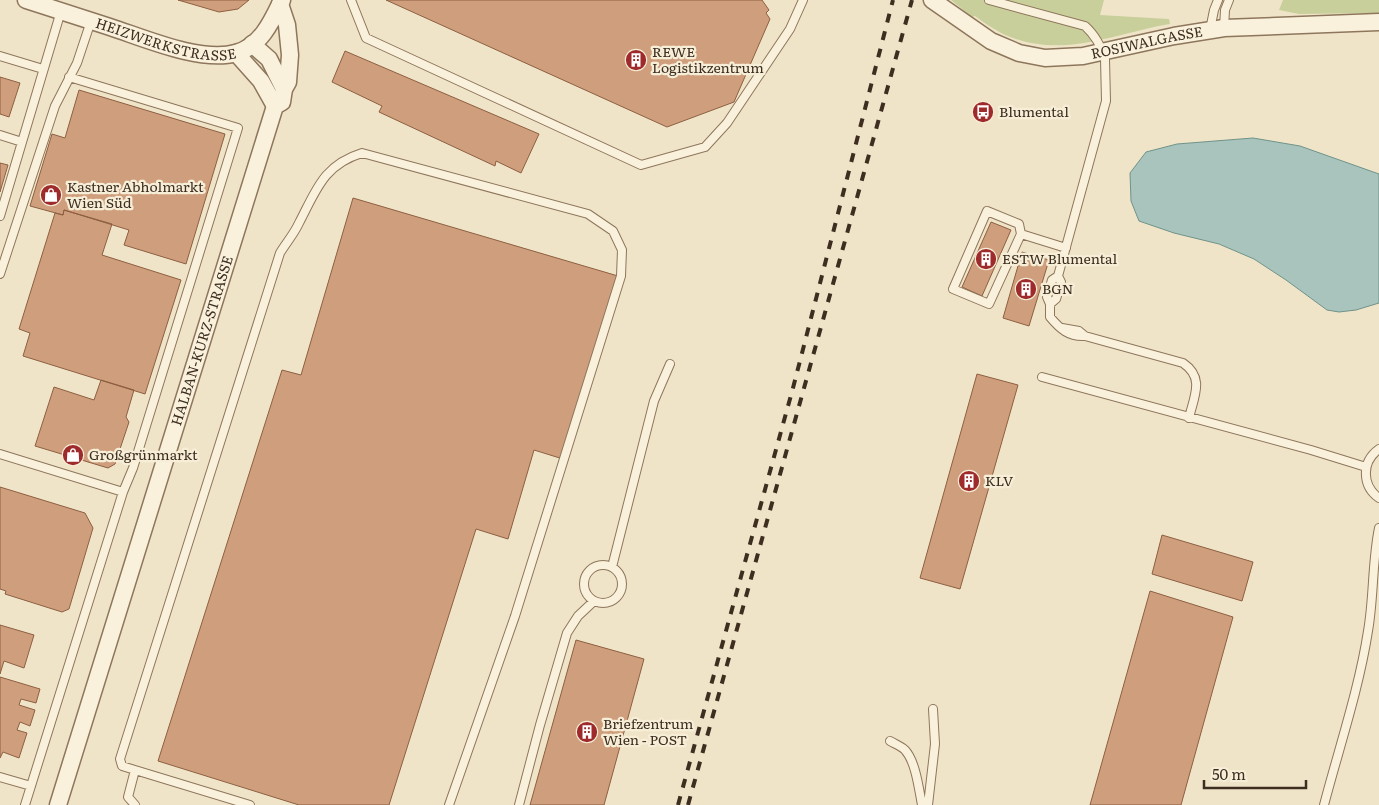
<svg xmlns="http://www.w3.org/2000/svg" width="1379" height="805" viewBox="0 0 1379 805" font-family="Literata,serif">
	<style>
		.green { fill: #c9cf9b }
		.water { fill: #a9c4bc; stroke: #6f938a }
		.building { fill: #cf9f7d; stroke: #8d5f41 }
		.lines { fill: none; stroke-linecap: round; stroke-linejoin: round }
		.lane-casing { stroke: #8d765c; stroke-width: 10 }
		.street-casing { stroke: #8d765c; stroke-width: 19 }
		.lane { stroke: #faf1dc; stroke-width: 8 }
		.street { stroke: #faf1dc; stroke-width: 16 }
		.rail { stroke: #3d2e20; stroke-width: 4; stroke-dasharray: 9 9; stroke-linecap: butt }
		.labels { text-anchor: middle; stroke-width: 4.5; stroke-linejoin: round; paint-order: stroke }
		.street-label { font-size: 14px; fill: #3d2e20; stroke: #f7eed8 }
		.poi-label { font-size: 14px; fill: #3d2e20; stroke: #f7eed8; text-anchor: start }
	</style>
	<rect width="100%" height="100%" fill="#f0e4c8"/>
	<path class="green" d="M 951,0 L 1104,0 L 1100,15 L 1169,19 L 1170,24 C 1111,34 1060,61 1001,33 C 992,28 983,22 975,16 L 972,17 Z
		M 1283,0 L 1379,0 L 1379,13 L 1299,14 L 1279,10 Z"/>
	<path class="water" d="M 1253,138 L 1300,146 L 1379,174 L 1379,303 L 1356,310 L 1339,312 L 1327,310 L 1286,280 L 1254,259 L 1219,244 L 1174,233 L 1139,221 L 1131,201 L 1130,173 L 1146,152 L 1177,144 Z"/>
	<path class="building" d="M 178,0 L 249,0 L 238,9 L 219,12 Z
		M 386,0 L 762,0 L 769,10 L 766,13 L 770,19 L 734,102 L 667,127 Z
		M 345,51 L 539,134 L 521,173 L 496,161 L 495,166 L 379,112 L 382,106 L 332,82 Z
		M 0,77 L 20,83 L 9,117 L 0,114 Z
		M 79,90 L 225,134 L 186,264 L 124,245 L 129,230 L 64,210 L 63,215 L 30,206 L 52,134 L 65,138 Z
		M 0,163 L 8,165 L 0,192 Z
		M 353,198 L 618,276 L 563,459 L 534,450 L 508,539 L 476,529 L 389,805 L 299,805 L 158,761 L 282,370 L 301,375 Z
		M 64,210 L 112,224 L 102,255 L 181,280 L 145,394 L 23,356 L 30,333 L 19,329 L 55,213 L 63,215 Z
		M 991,222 L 1011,230 L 982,296 L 962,287 Z
		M 1022,252 L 1049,260 L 1029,326 L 1003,318 Z
		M 977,374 L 1018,385 L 960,589 L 920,578 Z
		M 101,380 L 134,390 L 126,417 L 129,422 L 115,464 L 108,468 L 35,446 L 54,387 L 94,400 Z
		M 0,487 L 85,513 L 93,528 L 69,609 L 62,612 L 5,594 L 6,591 L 0,589 Z
		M 1162,535 L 1253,562 L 1242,601 L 1152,574 Z
		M 1150,591 L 1233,617 L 1181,805 L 1090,805 Z
		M 0,625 L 34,635 L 24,668 L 4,661 L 0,674 Z
		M 576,640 L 644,659 L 604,805 L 530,805 Z
		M 0,677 L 40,689 L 36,703 L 21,699 L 19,705 L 35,710 L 30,726 L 20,722 L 17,730 L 27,733 L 19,758 L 3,752 L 0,758 Z"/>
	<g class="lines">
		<g class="lane-casing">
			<path id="lane" d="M 351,0 L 366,38 L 641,165 L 705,147 L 727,123 L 790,29 L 803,0
				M 989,0 L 1085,26 C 1094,34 1102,47 1105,59 L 1106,101 L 1058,276 L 1061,282 L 1056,299 L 1050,304
				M 1224,28 L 1225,10 L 1229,0
				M 1210,30 L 1214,10 L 1218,0
				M 0,56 L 43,69
				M 0,135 L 22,142
				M 987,211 L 1019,224 L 1021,234 L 989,304 L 953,289 Z
				M 0,216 L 61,11
				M 1021,234 L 1066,248
				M 0,274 L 55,106 L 77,63 L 91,21
				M 1058,276 L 1052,280 L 1047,297 L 1050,304 L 1050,317 C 1060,329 1069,337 1085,336 L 1183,363 C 1205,378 1194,396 1189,418
				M 1062,328 L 1079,331 L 1085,336
				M 1042,377 L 1311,450 L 1366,467
				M 1379,449 C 1361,462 1362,486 1379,498
				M 0,454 L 123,492
				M584 584a19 19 0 1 1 38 0a19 19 0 1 1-38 0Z
				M 612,567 L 654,401 L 670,364
				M 890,741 C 895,744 901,746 905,750 C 916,762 919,790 922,805
				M 135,770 L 122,766 L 120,759 L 280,253 C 286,243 294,234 299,223 C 316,191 323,165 362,153 L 588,214 L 613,231 L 622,250 L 621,276 L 515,616 L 449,805
				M 0,777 L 31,786
				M 25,805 L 123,492 L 133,468 L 238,128 L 69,77
				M 135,805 L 128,797 L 135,770 L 250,805
				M 519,805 L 540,725 L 567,633 L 578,616 L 594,601
				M 928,805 L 935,744 L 933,709
				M 1324,805 C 1339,748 1359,689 1368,631 C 1374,597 1372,562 1379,528"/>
		</g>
		<g class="street-casing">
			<g id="street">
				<path id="s1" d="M 26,0 C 54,9 82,18 110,27 C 144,38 201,63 236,53 C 261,46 272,21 282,0"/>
				<path id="s2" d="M 932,0 L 991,41 L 1019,53 L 1045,58 L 1083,56 L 1174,36 L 1224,28 L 1379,22"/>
				<path d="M 252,44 L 269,59 L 284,89"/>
				<path d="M 236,53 L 261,81 L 275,106"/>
				<path id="s3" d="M 58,805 L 275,106 L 282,102 L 284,89 L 288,82 L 290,55 L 287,25 L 280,4"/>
			</g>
		</g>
		<use href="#lane" class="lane"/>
		<use href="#street" class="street"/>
		<path class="rail" d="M 678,805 L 793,388 L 893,0
			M 688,805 L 912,0"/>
	</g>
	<defs>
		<g id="building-disc" transform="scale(1.125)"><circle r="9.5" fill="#9e2a2b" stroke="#f7eed8"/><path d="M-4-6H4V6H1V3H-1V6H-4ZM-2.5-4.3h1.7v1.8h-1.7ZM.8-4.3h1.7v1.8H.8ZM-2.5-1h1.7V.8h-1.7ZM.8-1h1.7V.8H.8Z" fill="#fff"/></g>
		<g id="bus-disc" transform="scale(1.125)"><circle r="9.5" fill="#9e2a2b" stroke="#f7eed8"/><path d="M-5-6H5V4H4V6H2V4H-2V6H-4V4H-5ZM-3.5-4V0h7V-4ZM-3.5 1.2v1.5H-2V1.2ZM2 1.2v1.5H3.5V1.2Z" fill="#fff"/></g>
		<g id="shop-disc" transform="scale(1.125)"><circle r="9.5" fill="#9e2a2b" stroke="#f7eed8"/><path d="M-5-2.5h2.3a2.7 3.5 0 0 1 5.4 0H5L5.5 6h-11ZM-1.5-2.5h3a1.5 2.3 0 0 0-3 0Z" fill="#fff"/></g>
	</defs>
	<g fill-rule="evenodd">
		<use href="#building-disc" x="636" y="60"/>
		<use href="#bus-disc" x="983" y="112"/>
		<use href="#shop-disc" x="51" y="195"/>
		<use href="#building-disc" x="986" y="259"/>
		<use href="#building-disc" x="1026" y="289"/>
		<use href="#shop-disc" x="73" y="455"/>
		<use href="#building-disc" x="969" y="481"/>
		<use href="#building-disc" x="587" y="732"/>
	</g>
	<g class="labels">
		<g class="street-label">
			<text dy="5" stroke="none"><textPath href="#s1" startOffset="146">HEIZWERKSTRASSE</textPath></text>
			<text dy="5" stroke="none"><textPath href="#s2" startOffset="232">ROSIWALGASSE</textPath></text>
			<text dy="5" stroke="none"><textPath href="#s3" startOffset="486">HALBAN-KURZ-STRASSE</textPath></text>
		</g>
		<g class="poi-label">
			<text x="652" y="57">REWE<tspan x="652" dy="16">Logistikzentrum</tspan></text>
			<text x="999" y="117">Blumental</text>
			<text x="67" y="192">Kastner Abholmarkt<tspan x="67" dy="16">Wien Süd</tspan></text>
			<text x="1002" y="264">ESTW Blumental</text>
			<text x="1042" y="294">BGN</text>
			<text x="89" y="460">Großgrünmarkt</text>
			<text x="985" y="486">KLV</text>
			<text x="603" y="729">Briefzentrum<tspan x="603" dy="16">Wien - POST</tspan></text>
		</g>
	</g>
	<path d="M1204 780v8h102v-8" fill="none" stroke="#3d2e20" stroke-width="2.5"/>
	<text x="1212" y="780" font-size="15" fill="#3d2e20" stroke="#f7eed8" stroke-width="4" paint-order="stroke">50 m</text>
</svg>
